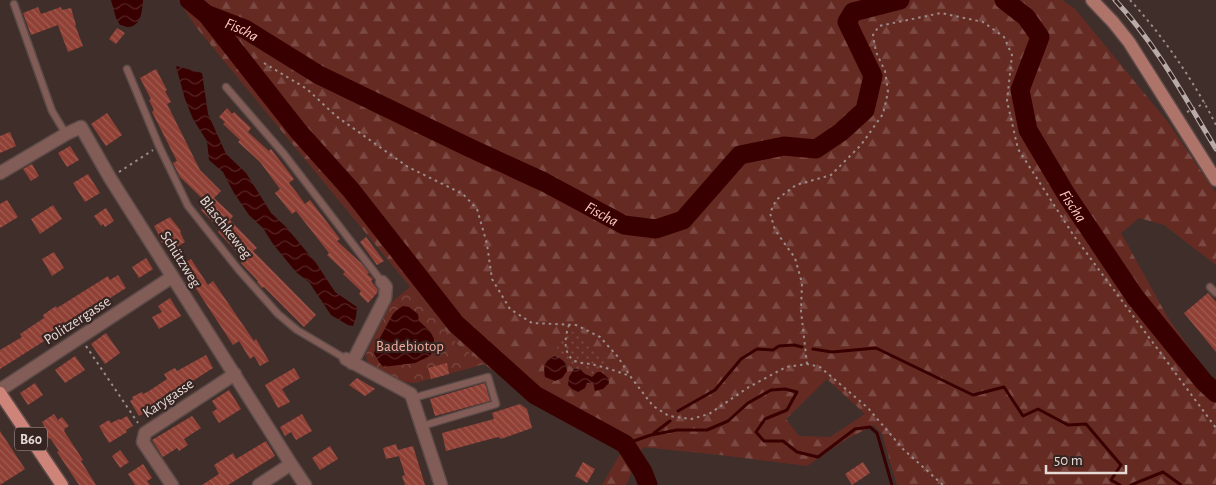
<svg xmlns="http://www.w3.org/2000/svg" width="1216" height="485" viewBox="0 0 1216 485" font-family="'Alegreya Sans',sans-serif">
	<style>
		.grass { fill: url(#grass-dots) }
		.forest { fill: url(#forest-firs); fill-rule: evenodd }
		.park { fill: url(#park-crowns) }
		.water { fill: url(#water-waves) }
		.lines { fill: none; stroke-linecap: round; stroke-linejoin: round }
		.stream { stroke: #380000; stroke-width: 3 }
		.river { stroke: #380000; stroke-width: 19 }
		.building { fill: url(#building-back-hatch) }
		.lane-casing { stroke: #5b4a47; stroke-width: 9 }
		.street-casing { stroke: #5b4a47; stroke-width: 15 }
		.secondary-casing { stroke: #5b4a47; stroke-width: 15 }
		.primary-casing { stroke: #5b4a47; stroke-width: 15 }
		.path { stroke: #9b8c89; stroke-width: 2; stroke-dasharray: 2.5 4; stroke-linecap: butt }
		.lane { stroke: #825d57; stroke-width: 6 }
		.street { stroke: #825d57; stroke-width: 12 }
		.secondary { stroke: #ae746a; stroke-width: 12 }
		.primary { stroke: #cf8479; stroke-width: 12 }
		.rail-casing { stroke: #b9aba8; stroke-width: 5 }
		.rail { stroke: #362421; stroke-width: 3; stroke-dasharray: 9; stroke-linecap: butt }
		.labels { text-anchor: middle; stroke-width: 4.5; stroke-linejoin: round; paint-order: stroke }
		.shield { fill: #362421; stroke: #b1a3a0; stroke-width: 1 }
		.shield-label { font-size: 14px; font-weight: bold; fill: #e6dad7 }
		.street-label { font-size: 15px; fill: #e6dad7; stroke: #362421 }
		.park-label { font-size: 15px; fill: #f2aca0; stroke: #362421 }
		.water-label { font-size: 16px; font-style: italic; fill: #f9c9c1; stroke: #362421 }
	</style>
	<defs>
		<pattern id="grass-dots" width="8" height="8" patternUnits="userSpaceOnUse" patternTransform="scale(1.25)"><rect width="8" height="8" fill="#652b23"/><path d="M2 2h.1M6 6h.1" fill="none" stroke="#7b4942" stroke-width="1.8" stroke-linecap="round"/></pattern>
		<pattern id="forest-firs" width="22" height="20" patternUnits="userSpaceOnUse" patternTransform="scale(1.25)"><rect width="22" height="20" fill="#652b23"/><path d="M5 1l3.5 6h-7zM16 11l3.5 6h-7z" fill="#7b4942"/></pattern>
		<pattern id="park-crowns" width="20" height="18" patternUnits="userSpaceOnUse" patternTransform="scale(1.25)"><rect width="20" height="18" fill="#652b23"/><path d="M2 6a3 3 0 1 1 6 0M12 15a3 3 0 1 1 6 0" fill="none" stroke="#7b4942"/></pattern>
		<pattern id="water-waves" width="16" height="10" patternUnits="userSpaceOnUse" patternTransform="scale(1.25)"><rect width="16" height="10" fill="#380000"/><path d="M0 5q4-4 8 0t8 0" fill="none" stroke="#552524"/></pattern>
		<pattern id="building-back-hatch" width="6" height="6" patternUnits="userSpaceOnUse" patternTransform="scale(1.25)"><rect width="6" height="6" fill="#904035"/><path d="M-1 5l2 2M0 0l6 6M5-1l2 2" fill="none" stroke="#a05b52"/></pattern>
	</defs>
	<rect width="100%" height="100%" fill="#402e2b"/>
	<path class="grass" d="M 578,331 L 584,334 L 590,347 L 610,365 L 606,372 L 608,378 L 601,372 L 592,377 L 585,374 L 580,369 C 568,369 566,359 554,356 L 558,344 L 565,332 Z"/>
	<path class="forest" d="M 178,0 L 1062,0 L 1075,9 L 1167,121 L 1216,193 L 1216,265 L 1164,225 L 1139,218 L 1121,233 L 1168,318 L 1216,385 L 1216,485 L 897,485 L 882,434 L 874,425 L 845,440 L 807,466 L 720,455 L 643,447 L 626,485 L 602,485 L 623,449 L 527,395 L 458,345 L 196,27 ZM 578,331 L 584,334 L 590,347 L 610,365 L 606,372 L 609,383 L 595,391 L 593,382 L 587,383 L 569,377 L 574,369 L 566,363 L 567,371 L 546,361 L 554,356 L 558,344 L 565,332 ZM 827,379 L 865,414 L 830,437 L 799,436 L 786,419 Z"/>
	<path class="park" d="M 410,287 L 458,345 L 485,364 L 415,383 L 399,382 L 370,366 L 367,360 L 366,354 L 391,303 Z"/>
	<path class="water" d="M 111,0 L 143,0 C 142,10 142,26 128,27 C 125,27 123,25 120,25 L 116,18 Z
		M 176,66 L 202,73 L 208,114 L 226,154 L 246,173 L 271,213 L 286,227 L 316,263 L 335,292 L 357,307 L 356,317 L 353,326 L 348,325 L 331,315 L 309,282 L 296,272 L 273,244 L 263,228 L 249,215 L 234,193 L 223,172 L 209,160 L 207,141 L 193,119 L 185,99 Z
		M 403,306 L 409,307 L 418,314 L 419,321 L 430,331 L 434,339 L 434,349 L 430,356 L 415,363 L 383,367 L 379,362 L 374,353 L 377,343 L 393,314 L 397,310 Z
		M 554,356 C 563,359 566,362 567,371 L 562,378 L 555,381 L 545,377 C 543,365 544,363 554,356 Z
		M 574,369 L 580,369 L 585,374 L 592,377 L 597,372 L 601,372 L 608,378 L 609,383 L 603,389 L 595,391 L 593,382 L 587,383 L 585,388 L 578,392 L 572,389 L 568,385 L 569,377 Z"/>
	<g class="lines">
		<path class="stream" d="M 813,349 L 832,352 L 876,348 L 973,395 L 1004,387 L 1023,416 L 1038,409 L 1068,425 L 1086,424 L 1121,465 L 1111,480 L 1120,485
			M 678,411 L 715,390 L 741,359 L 757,349 L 773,350 L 779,346 L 794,345 L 802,347
			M 654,433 L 670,421
			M 625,444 L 651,435 L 677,430 L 707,430 L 728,421 L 748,403 L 771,390 L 785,389 L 797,392 L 787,410 L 765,419 L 756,432 L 764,441 L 783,441 L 797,452 L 818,457 L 855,429 L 870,427 L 877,433 L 892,485
			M 1131,485 L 1163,472 L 1181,485"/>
		<g class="river">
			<path id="s1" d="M 189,0 L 206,14 L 245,29 L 319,75 L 468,147 L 544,182 L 624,225 L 656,229 L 683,220 L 740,155 L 784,146 L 816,149 L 841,132 L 865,110 L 873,76 L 847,22 L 853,12 L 900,0"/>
			<path id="s2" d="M 1004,0 L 1026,17 L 1040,37 L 1020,90 L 1028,130 L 1066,194 L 1135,297 L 1204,382 L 1216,393"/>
			<path d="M 207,15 L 299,132 L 351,190 L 456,324 L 535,395 L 625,444 L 643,472 L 648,485"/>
		</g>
	</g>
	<path class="building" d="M 38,7 L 41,14 L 61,7 L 62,10 L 71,8 L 76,25 L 75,25 L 83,46 L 68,52 L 58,25 L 31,35 L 23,13 Z
		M 117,28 L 125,33 L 116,44 L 109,39 Z
		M 156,69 L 167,90 L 165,91 L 171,102 L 167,104 L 200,170 L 221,191 L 214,198 L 233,216 L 230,220 L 257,248 L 253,251 L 316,315 L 304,327 L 264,287 L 262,288 L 257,282 L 258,281 L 241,263 L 244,259 L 218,232 L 220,229 L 201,210 L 208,204 L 180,177 L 173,163 L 177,161 L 152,112 L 154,110 L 149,100 L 151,99 L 140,78 Z
		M 227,108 L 232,114 L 234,112 L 251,128 L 248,132 L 269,151 L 271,149 L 294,179 L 289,183 L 297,193 L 305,204 L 310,200 L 340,239 L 337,241 L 361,263 L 369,273 L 367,274 L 373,279 L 371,281 L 378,290 L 377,293 L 368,303 L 359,294 L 361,291 L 343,274 L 345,272 L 327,255 L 329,253 L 296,211 L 292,214 L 275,193 L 280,189 L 260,162 L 238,142 L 240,140 L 223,124 L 225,122 L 219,117 Z
		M 107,113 L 122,135 L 106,146 L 91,124 Z
		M 10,132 L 16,146 L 0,153 L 0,136 Z
		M 70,146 L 79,160 L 67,167 L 58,153 Z
		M 32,164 L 39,176 L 31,181 L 23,169 Z
		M 88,174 L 100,193 L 85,202 L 73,183 Z
		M 7,200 L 18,217 L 0,228 L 0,204 Z
		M 53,205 L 62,219 L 40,234 L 31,219 Z
		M 106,208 L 114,221 L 105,227 L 103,224 L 101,226 L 94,216 Z
		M 170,217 L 181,231 L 180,232 L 185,242 L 170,251 L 164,242 L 162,243 L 158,236 L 159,235 L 154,226 Z
		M 366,237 L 384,261 L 377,265 L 360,242 Z
		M 54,252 L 64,268 L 52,276 L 42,259 Z
		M 146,258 L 153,269 L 139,278 L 132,267 Z
		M 191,259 L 208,285 L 213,281 L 254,341 L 256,339 L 269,361 L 260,366 L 254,356 L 250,359 L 239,341 L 233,345 L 191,281 L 189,282 L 179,266 Z
		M 118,275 L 126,288 L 107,300 L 106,297 L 76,316 L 47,335 L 49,338 L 0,369 L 0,350 L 22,337 L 20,334 L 44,318 L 43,315 L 56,306 L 57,308 L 108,276 L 110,280 Z
		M 1208,293 L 1216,302 L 1216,352 L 1184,313 Z
		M 170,298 L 181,316 L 159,329 L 152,317 L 162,312 L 158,306 Z
		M 106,333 L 120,353 L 105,364 L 91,344 Z
		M 206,355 L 213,368 L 166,398 L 166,397 L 148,407 L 150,410 L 139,416 L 130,401 L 133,399 L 132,397 L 142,392 L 143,394 L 149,391 L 167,379 L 164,374 L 175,368 L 177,371 Z
		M 75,356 L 85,370 L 65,383 L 55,370 Z
		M 447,363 L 449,374 L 431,379 L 428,368 Z
		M 294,368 L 300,378 L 282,389 L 290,402 L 278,408 L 265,385 Z
		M 357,378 L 375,389 L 365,396 L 349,385 Z
		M 35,383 L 43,395 L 28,405 L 20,393 Z
		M 485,383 L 490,401 L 435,416 L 430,399 Z
		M 229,390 L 241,409 L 219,423 L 212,412 L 217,409 L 212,401 Z
		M 520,404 L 527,409 L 532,428 L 501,439 L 498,437 L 446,451 L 442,433 L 494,419 L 492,413 Z
		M 54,414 L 58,420 L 62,417 L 69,426 L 64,429 L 65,430 L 64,431 L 83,460 L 81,461 L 96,485 L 79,485 L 57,452 L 59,451 L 50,438 L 49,439 L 43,429 L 45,428 L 42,422 Z
		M 302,414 L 312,431 L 296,440 L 291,432 L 285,436 L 280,427 Z
		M 127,416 L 133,426 L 126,430 L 127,432 L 109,443 L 99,426 L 109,420 L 111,423 L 119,419 L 120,420 Z
		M 192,416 L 201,428 L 184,439 L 188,445 L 179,451 L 177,448 L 163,457 L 152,440 Z
		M 0,431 L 25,469 L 0,485 Z
		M 266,441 L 275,456 L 228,485 L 202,485 L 219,474 L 214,465 L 233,453 L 236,459 Z
		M 396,444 L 398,450 L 413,446 L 425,485 L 405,485 L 402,476 L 405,475 L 399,456 L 386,459 L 383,448 Z
		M 330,446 L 338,459 L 320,470 L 312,458 Z
		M 120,450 L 129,462 L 120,468 L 112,456 Z
		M 583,462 L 595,469 L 587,483 L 575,476 Z
		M 863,462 L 870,473 L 852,485 L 845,474 Z
		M 143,464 L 152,478 L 147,481 L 150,485 L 135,485 L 128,474 Z"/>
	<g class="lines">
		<g class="lane-casing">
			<path id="lane" d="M 14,4 L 52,111 L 66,134
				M 127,69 L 159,146 L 188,206 L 238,269 L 278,314 L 297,330 L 346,359
				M 226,87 L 284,154 L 382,282
				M 1210,287 L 1216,293
				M 413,398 L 488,377 L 496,404 L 422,426"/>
		</g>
		<g class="street-casing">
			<path id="street" d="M 0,173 L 66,134 L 81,127 L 110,178 L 291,464 L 305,485
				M 346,359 L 411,394 L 441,485
				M 352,363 L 385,298 L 386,287 L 382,282
				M 0,390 L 172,277
				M 172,485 L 143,442 L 145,433 L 235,374
				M 259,485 L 291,464"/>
		</g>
		<g class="secondary-casing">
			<path id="secondary" d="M 1092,0 L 1113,22 L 1129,42 L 1216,180"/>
		</g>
		<g class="primary-casing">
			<path id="primary" d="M 0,393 L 62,485"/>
		</g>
		<path class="path" d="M 1130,0 C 1163,36 1194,81 1216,125
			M 264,63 L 307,89 L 336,116 L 408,167 L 463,194 L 477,209 L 487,244 L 492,279 L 510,309 L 532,323 L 576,325 L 600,337 L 618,357 L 630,376 L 653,406 L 669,416 L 691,419 L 709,414 L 749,387 L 786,367 L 807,364 L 820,367 L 868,408 L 903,449 L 943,485
			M 1187,112 L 1205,103
			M 119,172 L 153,150
			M 569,325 C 565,336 562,354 575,361 C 581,364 589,363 595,365 C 607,368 619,372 630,376
			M 86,346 L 138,423
			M 807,364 L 801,311 L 802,283 L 795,258 L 775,230 L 770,213 L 776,200 L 796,185 L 831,175 L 861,145 L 883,114 L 888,92 L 885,71 L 876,52 L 873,35 L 879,26 L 941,13 L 983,22 L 1004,37 L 1012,55 L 1007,101 L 1018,149 L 1074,236 L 1216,428"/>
		<use href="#lane" class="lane"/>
		<use href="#street" class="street"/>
		<use href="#secondary" class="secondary"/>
		<use href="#primary" class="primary"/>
		<g class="rail-casing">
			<path id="rail" d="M 1115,0 C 1156,44 1185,98 1216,149"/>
		</g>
		<use href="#rail" class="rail"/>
	</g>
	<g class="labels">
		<rect class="shield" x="15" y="427.5" width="32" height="23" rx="4"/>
		<g class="shield-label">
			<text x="31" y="444">B60</text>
		</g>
		<g class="street-label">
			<text transform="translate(226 227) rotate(52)" y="5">Blaschkeweg</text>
			<text transform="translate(181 259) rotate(58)" y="5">Schützweg</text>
			<text transform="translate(77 320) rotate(-33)" y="5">Politzergasse</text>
			<text transform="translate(168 398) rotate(-34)" y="5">Karygasse</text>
		</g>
		<g class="park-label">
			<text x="410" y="351">Badebiotop</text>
		</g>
		<g class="water-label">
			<text dy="6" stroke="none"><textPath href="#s1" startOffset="61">Fischa</textPath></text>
			<text dy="6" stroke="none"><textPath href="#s2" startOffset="238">Fischa</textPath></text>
			<text dy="6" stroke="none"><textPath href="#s1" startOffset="466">Fischa</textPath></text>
		</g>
	</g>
	<path d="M1046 465v8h80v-8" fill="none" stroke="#e6dad7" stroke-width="2.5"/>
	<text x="1054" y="465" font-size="15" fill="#e6dad7" stroke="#362421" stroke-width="4" paint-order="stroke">50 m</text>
</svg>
